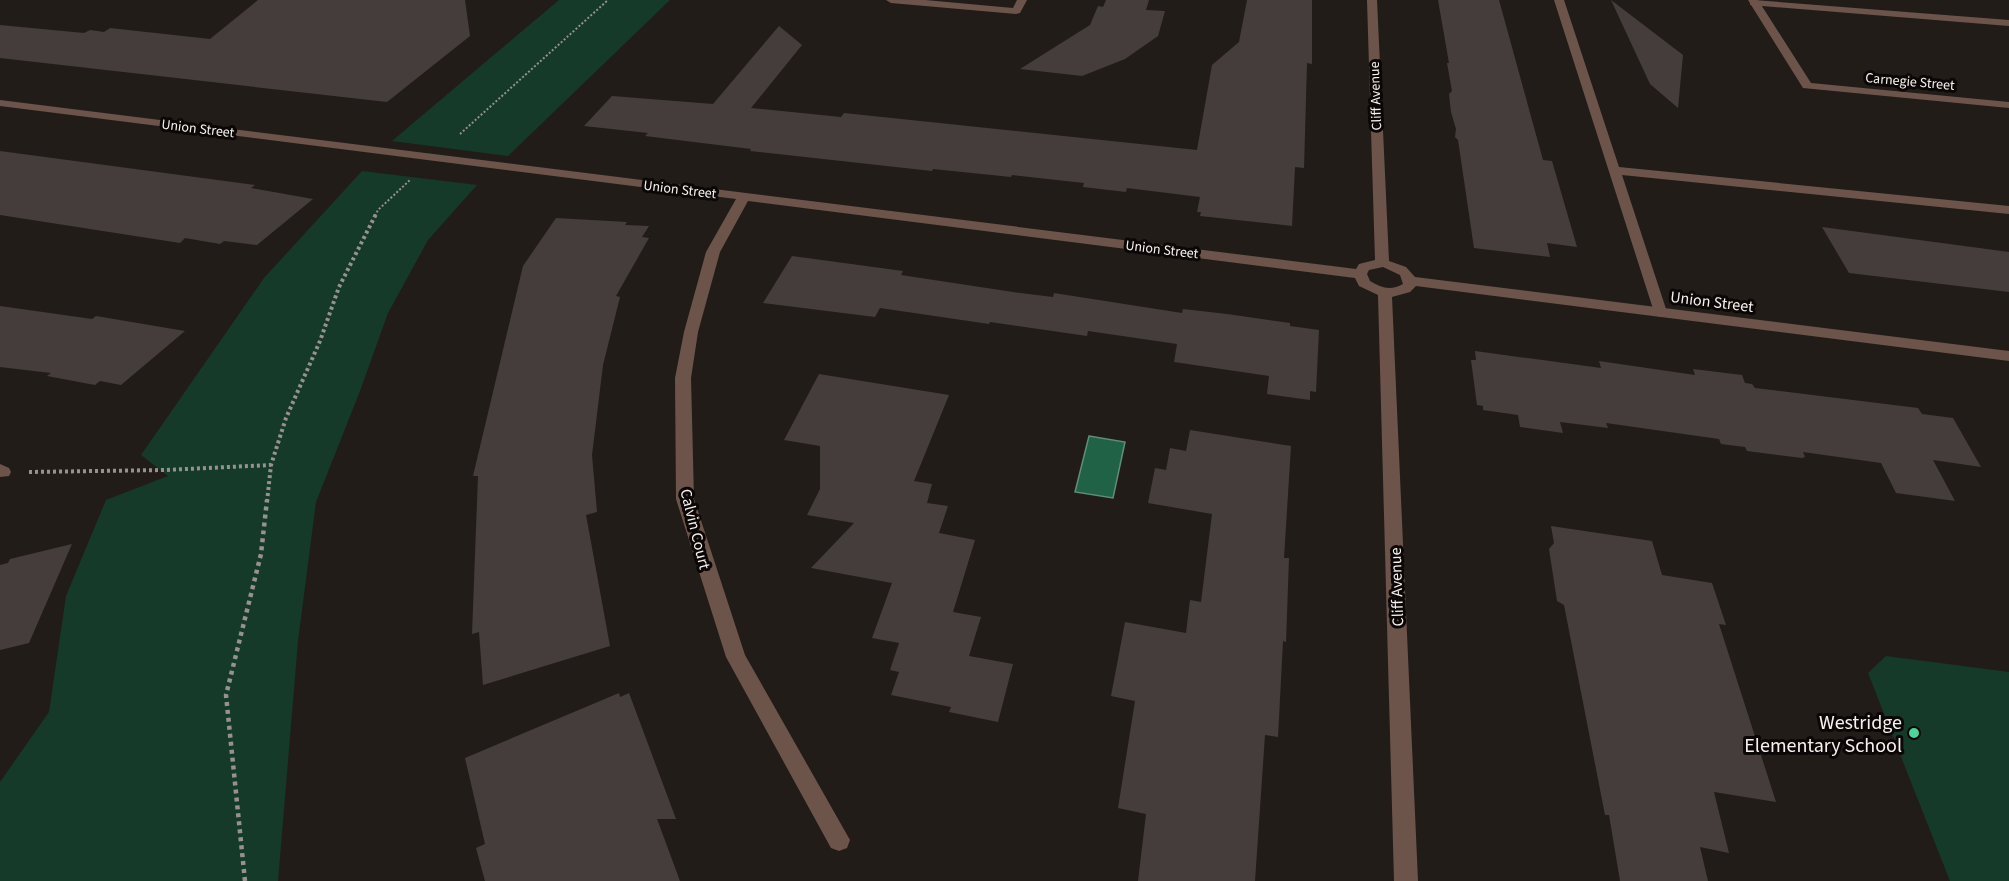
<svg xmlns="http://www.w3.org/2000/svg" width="2009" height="881" viewBox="0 0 2009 881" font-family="'Source Sans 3',sans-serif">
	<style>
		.green { fill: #153a29 }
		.water { fill: #206245; stroke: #608d78; stroke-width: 1.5 }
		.building { fill: #453d3b }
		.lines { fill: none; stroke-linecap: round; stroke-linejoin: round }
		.path-far2 { stroke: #97928f; stroke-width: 2; stroke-dasharray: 2 2; stroke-linecap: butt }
		.path-far1 { stroke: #97928f; stroke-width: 4; stroke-dasharray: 3 3; stroke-linecap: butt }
		.path { stroke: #97928f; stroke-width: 4.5; stroke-dasharray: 4 4; stroke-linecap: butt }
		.service { fill: #6d544b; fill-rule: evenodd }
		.minor { fill: #6d544b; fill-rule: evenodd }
		.poi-dot { fill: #4ed39a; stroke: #0a0706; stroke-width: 2 }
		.labels { text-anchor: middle; stroke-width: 6; stroke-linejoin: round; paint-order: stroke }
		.far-street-label { font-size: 14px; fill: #f7f2f0; stroke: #0a0706 }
		.street-label { font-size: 16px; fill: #f7f2f0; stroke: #0a0706 }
		.near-poi-label { font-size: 20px; fill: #f7f2f0; stroke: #0a0706; text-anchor: end }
	</style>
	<rect width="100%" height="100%" fill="#221c19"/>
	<path class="green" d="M 559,0 L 670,0 L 508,156 L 392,141 Z
		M 362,171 L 477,185 L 428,240 L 388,313 L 360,391 L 316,502 L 298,641 L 278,881 L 0,881 L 0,782 L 49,712 L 66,596 L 106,500 L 168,476 L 141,455 L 264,278 Z
		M 1886,656 L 2009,672 L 2009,881 L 1950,881 L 1868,673 Z"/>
	<path class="water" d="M 1089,436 L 1125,442 L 1113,498 L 1075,492 Z"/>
	<path class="building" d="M 258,0 L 465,0 L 470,36 L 387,102 L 0,58 L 0,25 L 84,33 L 90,30 L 104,32 L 110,28 L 210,39 Z
		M 1106,0 L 1149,0 L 1146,10 L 1165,11 L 1158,36 L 1125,59 L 1082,76 L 1020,69 L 1090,25 L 1098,6 L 1103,7 Z
		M 1247,0 L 1312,0 L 1312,64 L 1307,63 L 1304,168 L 1295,167 L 1292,226 L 1200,216 L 1201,212 L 1197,212 L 1200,197 L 1127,188 L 1126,192 L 1083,187 L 1084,183 L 1012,175 L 1011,177 L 933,169 L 932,171 L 750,151 L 751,149 L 645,136 L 648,133 L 584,126 L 612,96 L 713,104 L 779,26 L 802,45 L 751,108 L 841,117 L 844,113 L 1197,150 L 1212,65 L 1239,42 Z
		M 1438,0 L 1499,0 L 1543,160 L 1552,161 L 1577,247 L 1547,243 L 1550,257 L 1474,248 L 1458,140 L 1455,137 L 1456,129 L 1451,112 L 1449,94 L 1452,91 L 1447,63 L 1449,63 Z
		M 1611,0 L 1683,55 L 1678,108 L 1650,84 Z
		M 0,151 L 255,185 L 251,188 L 313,199 L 257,245 L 224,241 L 220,244 L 185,238 L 180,243 L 0,215 Z
		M 556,218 L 627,222 L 625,225 L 649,226 L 642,237 L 649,238 L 616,296 L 620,297 L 603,365 L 592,455 L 597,512 L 586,515 L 610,646 L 483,685 L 479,632 L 472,634 L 478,476 L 473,476 L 523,266 Z
		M 1822,227 L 2009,252 L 2009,292 L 1849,273 Z
		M 792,256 L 903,271 L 901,275 L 1013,292 L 1053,297 L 1054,293 L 1182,313 L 1183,309 L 1227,314 L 1290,323 L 1290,326 L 1319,330 L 1316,392 L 1310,391 L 1310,400 L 1267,394 L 1269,376 L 1174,362 L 1177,344 L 1088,331 L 1087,336 L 990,322 L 989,324 L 880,308 L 875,317 L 763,303 Z
		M 0,306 L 92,319 L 96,316 L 185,331 L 121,385 L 100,381 L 95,385 L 47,376 L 51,373 L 0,367 Z
		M 1475,351 L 1601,368 L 1599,361 L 1695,375 L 1693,369 L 1742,375 L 1745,383 L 1752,384 L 1755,388 L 1918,408 L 1922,414 L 1953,418 L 1981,467 L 1933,460 L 1955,501 L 1896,493 L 1881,463 L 1803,452 L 1805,457 L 1802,458 L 1747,451 L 1745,447 L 1721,444 L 1719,439 L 1606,423 L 1608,428 L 1560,422 L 1563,433 L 1520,427 L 1518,415 L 1483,410 L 1483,406 L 1477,405 L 1471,360 L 1476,360 Z
		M 819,374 L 949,395 L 914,481 L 932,484 L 927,503 L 948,506 L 939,533 L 975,540 L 953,612 L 981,617 L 969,656 L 1013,664 L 998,722 L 949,712 L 951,707 L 891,695 L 899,672 L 890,670 L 899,643 L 872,638 L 892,583 L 811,568 L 854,523 L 807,515 L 820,489 L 820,446 L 784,440 Z
		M 1190,430 L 1291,446 L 1284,558 L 1289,558 L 1286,642 L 1283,641 L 1278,737 L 1265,735 L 1255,881 L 1138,881 L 1146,814 L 1118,808 L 1135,701 L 1111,696 L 1125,622 L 1186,633 L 1190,600 L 1201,602 L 1212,514 L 1148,503 L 1155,468 L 1166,470 L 1170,448 L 1186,451 Z
		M 1551,526 L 1652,541 L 1662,575 L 1712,583 L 1726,625 L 1719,624 L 1776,802 L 1714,792 L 1729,853 L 1700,847 L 1708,881 L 1620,881 L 1609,815 L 1605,815 L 1564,605 L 1557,601 L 1549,549 L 1554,543 Z
		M 72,544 L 29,643 L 0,650 L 0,565 L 8,563 L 10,559 Z
		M 619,693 L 620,697 L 629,693 L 676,819 L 657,819 L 680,881 L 485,881 L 476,848 L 485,844 L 465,758 Z"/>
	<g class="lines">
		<path class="path-far2" d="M 460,134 L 608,0
			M 375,216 L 378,210 L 410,180"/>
		<path class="path-far1" d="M 29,472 L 165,470 L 271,465
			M 267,502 L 271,465 L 286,418 L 320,341 L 339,287 L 376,214"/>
		<path class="path" d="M 245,881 L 226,695 L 261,554 L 267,500"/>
		<path class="service" d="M 1554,0 L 1564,0 L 1619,167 L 2009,206 L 2009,214 L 1622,175 L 1667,312 L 1660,317 L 1655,315 Z
			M 1754,0 L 2009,20 L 2009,26 L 1750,5 L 1750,1 Z"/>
		<path class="minor" d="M 886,0 L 925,0 L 1013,8 L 1017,0 L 1027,0 L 1020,13 L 1016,14 L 891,3 Z
			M 1367,0 L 1377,0 L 1389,261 L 1406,267 L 1415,277 L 2009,351 L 2009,361 L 1416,286 L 1410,292 L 1392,297 L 1418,881 L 1394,881 L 1378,295 L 1359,286 L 1355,278 L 748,201 L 720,252 L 698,332 L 691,378 L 694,499 L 745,655 L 850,840 L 847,848 L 839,851 L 831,848 L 726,657 L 676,499 L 675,378 L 684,332 L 706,252 L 736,199 L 0,106 L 0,100 L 1356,269 L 1359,264 L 1375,260 ZM 1383,267 L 1400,275 L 1403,284 C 1391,291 1381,288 1370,281 L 1367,274 L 1369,270 Z
			M 1748,0 L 1758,0 L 1811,83 L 2009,102 L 2009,108 L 1803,88 Z
			M 0,464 L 9,468 L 11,472 L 9,476 L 0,477 Z"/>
	</g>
	<circle class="poi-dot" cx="1914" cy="733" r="6"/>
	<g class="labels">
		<g class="far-street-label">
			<text transform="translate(1910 81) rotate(5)" y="5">Carnegie Street</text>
			<text transform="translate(1375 96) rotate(-92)" y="5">Cliff Avenue</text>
			<text transform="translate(198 128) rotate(7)" y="5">Union Street</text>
			<text transform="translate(680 189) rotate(7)" y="5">Union Street</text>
			<text transform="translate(1162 249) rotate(7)" y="5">Union Street</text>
		</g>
		<g class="street-label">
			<text transform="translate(1712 301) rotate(7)" y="6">Union Street</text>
			<text transform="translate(696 529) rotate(76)" y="6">Calvin Court</text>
			<text transform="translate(1396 587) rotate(-92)" y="6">Cliff Avenue</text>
		</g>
		<g class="near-poi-label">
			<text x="1902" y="729">Westridge<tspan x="1902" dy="23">Elementary School</tspan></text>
		</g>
	</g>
</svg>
